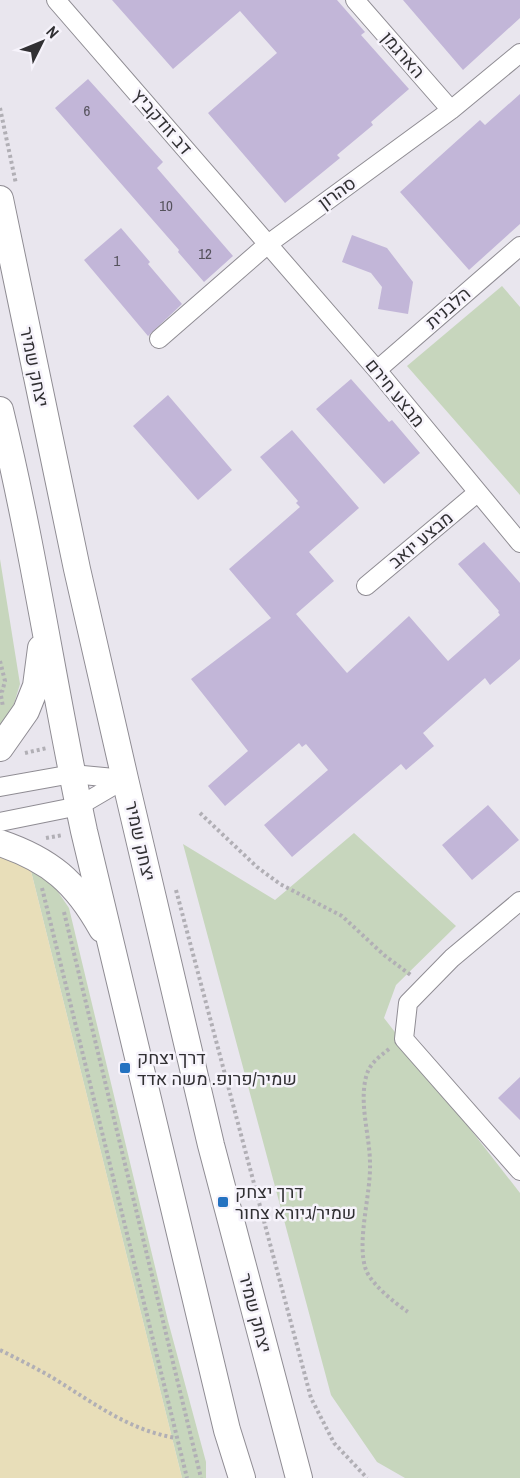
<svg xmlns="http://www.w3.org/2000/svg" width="520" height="1478" viewBox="0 0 520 1478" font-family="'Archivo Narrow',Heebo,sans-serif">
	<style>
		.green { fill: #c7d6bd }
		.sand { fill: #e8deb9 }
		.building { fill: #c2b6d8 }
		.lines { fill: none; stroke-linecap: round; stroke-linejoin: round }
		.minor-casing { stroke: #8f8c93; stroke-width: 20 }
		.secondary-casing { stroke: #8f8c93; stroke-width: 28 }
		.path { stroke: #b1afb5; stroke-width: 4; stroke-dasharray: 3 3; stroke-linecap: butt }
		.minor { stroke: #fff; stroke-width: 18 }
		.secondary { stroke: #fff; stroke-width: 26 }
		.poi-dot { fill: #2472c1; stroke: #f6f3fb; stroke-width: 2 }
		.labels { text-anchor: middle; stroke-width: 5; stroke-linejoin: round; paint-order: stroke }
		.number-label { font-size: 15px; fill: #55525c }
		.street-label { font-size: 18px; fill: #313033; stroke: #f6f3fb }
		.poi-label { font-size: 18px; fill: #313033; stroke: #f6f3fb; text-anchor: start }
	</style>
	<rect width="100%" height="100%" fill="#e9e6ee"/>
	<path class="green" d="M 502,286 L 520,307 L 520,495 L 407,366 Z
		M 0,559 L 20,684 L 10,717 L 0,728 Z
		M 354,833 L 456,926 L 396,985 L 384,1018 L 520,1193 L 520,1478 L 405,1478 L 377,1462 L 331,1395 L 183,844 L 275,900 Z
		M 30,867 L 52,883 L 69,908 L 168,1321 L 206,1462 L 206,1478 L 182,1478 Z"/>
	<path class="sand" d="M 0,856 L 30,867 L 182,1478 L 0,1478 Z"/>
	<path class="building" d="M 112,0 L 337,0 L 365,32 L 361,35 L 409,89 L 371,122 L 373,125 L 337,155 L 340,158 L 285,203 L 208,113 L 277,53 L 240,11 L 173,69 Z
		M 403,0 L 520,0 L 520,18 L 463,70 Z
		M 88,79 L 163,162 L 157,168 L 233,256 L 204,282 L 178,252 L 179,250 L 55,108 Z
		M 520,94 L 520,224 L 469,270 L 400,192 L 480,120 L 485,125 Z
		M 121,228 L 150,262 L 148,264 L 182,304 L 148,336 L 84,260 Z
		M 352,235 L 387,248 L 413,282 L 408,314 L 378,309 L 382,287 L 371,273 L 342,262 Z
		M 351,379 L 389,422 L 392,420 L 420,453 L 384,484 L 316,409 Z
		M 168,395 L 232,470 L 198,500 L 133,426 Z
		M 292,430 L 359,508 L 309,552 L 334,581 L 296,614 L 347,673 L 409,616 L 448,661 L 500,615 L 498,612 L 499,611 L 458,564 L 484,542 L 520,583 L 520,659 L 490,685 L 485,678 L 423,733 L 434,746 L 406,770 L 401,764 L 292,857 L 264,825 L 328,770 L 306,744 L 302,747 L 299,743 L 225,806 L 208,786 L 248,751 L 191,679 L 271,618 L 229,569 L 300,507 L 296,503 L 298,501 L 260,457 Z
		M 488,805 L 519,840 L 472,880 L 442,845 Z
		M 520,1077 L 520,1120 L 498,1098 Z"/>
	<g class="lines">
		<g class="minor-casing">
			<path id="minor" d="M 56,0 L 377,370 L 520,543
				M 355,0 L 451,110
				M 159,339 L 268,244 L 451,110 L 520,53
				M 377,370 L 520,246
				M 366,586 L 477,493
				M 0,787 L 72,774 L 125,779
				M 0,822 L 79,806 L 125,779
				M 520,901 L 452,958 L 408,1003 L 404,1039 L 520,1171"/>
		</g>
		<g class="secondary-casing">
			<path id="secondary" d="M 0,199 L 77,569 L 125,779 L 211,1145 L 299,1478
				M 0,410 C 34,549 54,691 84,831 L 227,1430 L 242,1478
				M 0,748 L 26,711 L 36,686 L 41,648
				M 0,843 C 50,860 76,882 102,929"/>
		</g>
		<path class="path" d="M 0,108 L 16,184
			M 0,661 L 5,681 L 2,692
			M 0,690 L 3,707
			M 25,753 L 47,748
			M 200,813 L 257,867 L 280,884 L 342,916 L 384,955 L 412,976
			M 46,838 L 63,835
			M 42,888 L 187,1478
			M 176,890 L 311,1398 L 334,1443 L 367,1478
			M 64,912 L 201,1478
			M 389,1049 C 379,1057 369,1064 366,1077 C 359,1105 370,1136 370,1164 C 371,1194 356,1242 366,1270 C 372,1285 395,1303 408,1312
			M 0,1350 C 18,1359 36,1368 53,1378 C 94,1403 128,1430 176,1438"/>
		<use href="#minor" class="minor"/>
		<use href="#secondary" class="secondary"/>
	</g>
	<g class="poi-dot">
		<rect x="119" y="1062" width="12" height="12" rx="3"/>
		<rect x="217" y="1196" width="12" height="12" rx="3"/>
	</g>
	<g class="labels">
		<g class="number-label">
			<text x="87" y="116">6</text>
			<text x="166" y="211">10</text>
			<text x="205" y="259">12</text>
			<text x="117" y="266">1</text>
		</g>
		<g class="street-label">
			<text transform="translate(403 55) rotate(49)" y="6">הארגמן</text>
			<text transform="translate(162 122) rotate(49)" y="6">דב זודקביץ</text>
			<text transform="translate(337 193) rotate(-36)" y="6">סהרון</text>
			<text transform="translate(448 308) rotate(-41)" y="6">הלבנית</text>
			<text transform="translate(34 367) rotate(78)" y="6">יצחק שמיר</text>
			<text transform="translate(395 393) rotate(51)" y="6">מבצע חירם</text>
			<text transform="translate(421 540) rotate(-40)" y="6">מבצע יואב</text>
			<text transform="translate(140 841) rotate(77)" y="6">יצחק שמיר</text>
			<text transform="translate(255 1313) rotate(75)" y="6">יצחק שמיר</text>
		</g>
		<g class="poi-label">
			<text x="137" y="1064">דרך יצחק<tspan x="137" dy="21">שמיר/פרופ. משה אדד</tspan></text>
			<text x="235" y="1198">דרך יצחק<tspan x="235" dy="21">שמיר/גיורא צחור</tspan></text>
		</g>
	</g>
	<g transform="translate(42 42) rotate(47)" stroke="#f6f3fb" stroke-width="4.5" paint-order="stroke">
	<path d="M0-4.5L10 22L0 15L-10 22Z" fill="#313033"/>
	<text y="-9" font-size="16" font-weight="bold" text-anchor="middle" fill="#313033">N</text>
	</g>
</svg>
